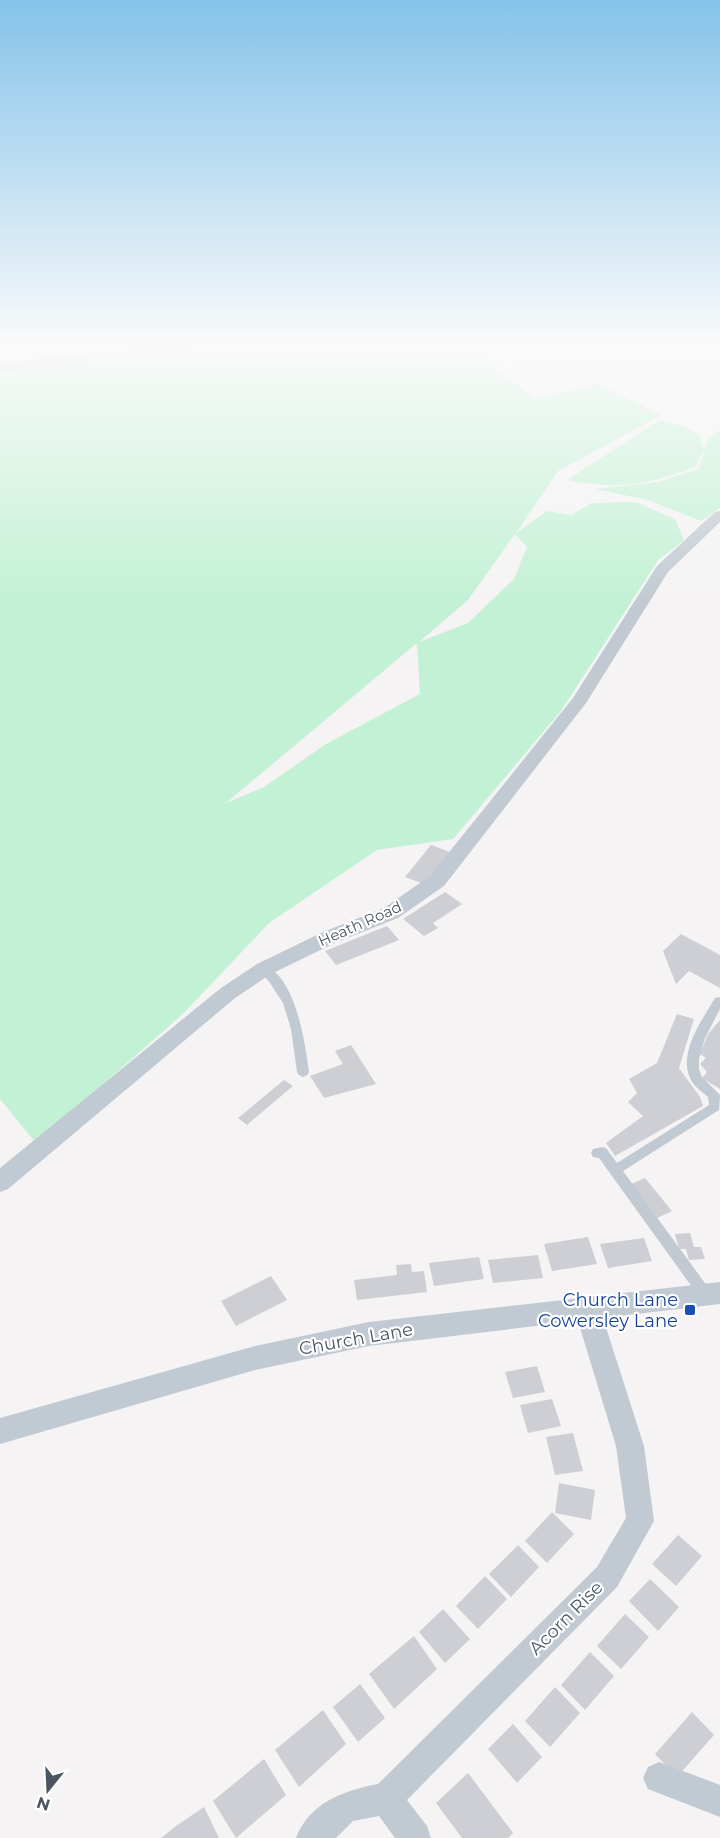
<svg xmlns="http://www.w3.org/2000/svg" width="720" height="1838" viewBox="0 0 720 1838" font-family="Montserrat,sans-serif">
	<style>
		.green { fill: #c3f1d5; fill-rule: evenodd }
		.building { fill: #cdcfd5 }
		.lines { fill: none; stroke-linecap: round; stroke-linejoin: round }
		.lane { fill: #c1cad2; fill-rule: evenodd }
		.street { fill: #c1cad2; fill-rule: evenodd }
		.secondary { fill: #c1cbd6; fill-rule: evenodd }
		.transit-dot { fill: #1a4fb4; stroke: #fff; stroke-width: 2 }
		.labels { text-anchor: middle; stroke-width: 4.5; stroke-linejoin: round; paint-order: stroke }
		.street-label { font-size: 15px; fill: #4a5661; stroke: #fff }
		.near-transit-label { font-size: 18px; fill: #164399; stroke: #fff; text-anchor: end }
		.near-street-label { font-size: 18px; fill: #4a5661; stroke: #fff }
	</style>
	<rect width="100%" height="100%" fill="#f5f3f3"/>
	<path class="green" d="M 232,346 L 469,346 L 534,398 L 597,384 L 662,415 L 558,471 L 516,533 L 547,511 L 571,515 L 592,503 L 636,502 L 675,519 L 684,540 L 658,560 L 561,711 L 453,839 L 377,850 L 269,923 L 184,1013 L 36,1143 L 0,1099 L 0,374 ZM 515,534 L 527,547 L 514,579 L 468,623 L 419,642 L 468,600 ZM 417,643 L 420,694 L 326,744 L 264,787 L 226,803 Z
		M 660,420 L 685,427 L 700,435 L 704,449 L 695,467 C 646,485 618,490 567,480 Z
		M 720,431 L 720,508 L 701,521 L 648,500 L 595,489 L 658,482 L 699,469 L 708,439 Z"/>
	<path class="building" d="M 431,845 L 450,852 L 424,884 L 405,877 Z
		M 445,892 L 462,904 L 433,923 L 438,928 L 424,936 L 403,919 Z
		M 387,926 L 399,940 L 336,965 L 325,951 Z
		M 681,934 L 720,955 L 720,988 L 689,971 L 676,984 L 663,951 Z
		M 677,1014 L 694,1019 L 679,1068 L 700,1097 L 703,1106 L 615,1156 L 606,1143 L 643,1116 L 628,1102 L 637,1093 L 629,1079 L 657,1063 Z
		M 720,1020 L 720,1089 L 702,1078 L 707,1072 L 700,1064 L 706,1058 L 700,1054 L 708,1034 Z
		M 351,1045 L 376,1084 L 324,1098 L 310,1076 L 343,1064 L 335,1051 Z
		M 284,1080 L 293,1086 L 247,1125 L 238,1118 Z
		M 645,1178 L 672,1211 L 657,1218 L 631,1184 Z
		M 690,1233 L 694,1247 L 701,1247 L 705,1259 L 689,1260 L 686,1249 L 679,1249 L 675,1234 Z
		M 588,1237 L 597,1264 L 552,1271 L 544,1244 Z
		M 644,1238 L 652,1261 L 608,1268 L 600,1244 Z
		M 538,1255 L 543,1278 L 493,1283 L 488,1260 Z
		M 479,1257 L 484,1279 L 434,1286 L 429,1263 Z
		M 411,1264 L 412,1272 L 424,1271 L 427,1292 L 357,1300 L 354,1280 L 397,1275 L 396,1265 Z
		M 271,1276 L 287,1300 L 236,1326 L 221,1301 Z
		M 537,1366 L 545,1392 L 513,1398 L 505,1372 Z
		M 552,1399 L 561,1426 L 528,1433 L 520,1405 Z
		M 573,1433 L 583,1471 L 555,1475 L 546,1437 Z
		M 559,1483 L 595,1490 L 591,1520 L 555,1513 Z
		M 552,1512 L 574,1534 L 547,1563 L 525,1541 Z
		M 678,1535 L 702,1556 L 676,1586 L 652,1564 Z
		M 518,1545 L 539,1567 L 511,1597 L 489,1574 Z
		M 485,1576 L 507,1599 L 478,1629 L 456,1606 Z
		M 650,1579 L 679,1607 L 658,1631 L 629,1601 Z
		M 443,1609 L 470,1639 L 445,1663 L 419,1632 Z
		M 625,1614 L 649,1637 L 621,1669 L 597,1646 Z
		M 414,1636 L 437,1669 L 394,1709 L 369,1674 Z
		M 590,1652 L 614,1676 L 585,1710 L 561,1685 Z
		M 360,1684 L 385,1718 L 358,1742 L 333,1707 Z
		M 555,1687 L 580,1713 L 550,1747 L 525,1721 Z
		M 323,1710 L 346,1744 L 299,1787 L 275,1750 Z
		M 692,1712 L 714,1735 L 677,1777 L 655,1754 Z
		M 513,1724 L 542,1757 L 517,1783 L 488,1749 Z
		M 264,1759 L 286,1795 L 236,1838 L 213,1801 Z
		M 468,1773 L 513,1833 L 508,1838 L 462,1838 L 436,1803 Z
		M 204,1807 L 219,1838 L 161,1838 L 176,1826 Z"/>
	<g class="lines">
		<path class="lane" d="M 264,965 C 296,977 305,1043 309,1072 L 307,1075 L 303,1077 L 299,1075 L 297,1072 L 291,1029 L 283,1003 L 270,983 L 259,969 L 260,966 Z
			M 720,997 L 720,1009 L 705,1038 L 699,1059 L 699,1069 L 702,1077 L 720,1095 L 719,1110 L 623,1171 L 710,1290 L 712,1294 L 710,1298 L 705,1300 L 700,1298 L 599,1158 L 593,1157 L 591,1153 L 593,1149 L 602,1147 L 606,1148 L 617,1163 L 709,1105 L 708,1097 C 702,1092 695,1087 691,1080 C 677,1054 702,1020 715,998 Z"/>
		<path class="street" d="M 720,511 L 720,522 L 668,572 L 586,703 L 444,886 L 398,918 L 337,942 L 271,974 L 235,998 L 8,1189 L 0,1192 L 0,1168 L 221,988 L 257,964 L 323,932 L 384,908 L 430,876 L 573,698 L 657,566 L 715,512 Z
			M 720,1282 L 720,1304 L 603,1318 L 644,1446 L 654,1521 L 617,1587 L 407,1800 L 427,1826 L 431,1838 L 395,1838 L 379,1816 L 353,1821 L 336,1838 L 296,1838 C 310,1802 343,1791 378,1784 L 597,1567 L 626,1518 L 616,1446 L 578,1321 L 369,1346 L 255,1370 L 0,1444 L 0,1418 L 255,1346 L 369,1322 Z
			M 659,1762 L 720,1785 L 720,1817 L 648,1789 L 643,1778 L 648,1767 Z"/>
		<path class="secondary" d="M 152,346 L 199,346 L 191,351 L 0,373 L 0,363 Z"/>
	</g>
	<linearGradient id="sky" x2="0" y2="1"><stop stop-color="#85c3ea"/><stop offset="0.57" stop-color="#fafafa"/><stop offset="1" stop-color="#fafafa" stop-opacity="0"/></linearGradient>
	<rect width="720" height="603" fill="url(#sky)"/>
	<rect class="transit-dot" x="684" y="1304" width="12" height="12" rx="3"/>
	<g class="labels">
		<g class="street-label">
			<text transform="translate(360 924) rotate(-24)" y="5">Heath Road</text>
		</g>
		<g class="near-transit-label">
			<text x="678" y="1306">Church Lane<tspan x="678" dy="21">Cowersley Lane</tspan></text>
		</g>
		<g class="near-street-label">
			<text transform="translate(356 1339) rotate(-10)" y="6">Church Lane</text>
			<text transform="translate(566 1618) rotate(-45)" y="6">Acorn Rise</text>
		</g>
	</g>
	<g transform="translate(48 1790) rotate(198)" stroke="#ffffff" stroke-width="4.5" paint-order="stroke">
	<path d="M0-4.5L10 22L0 15L-10 22Z" fill="#4a5661"/>
	<text y="-9" font-size="16" font-weight="bold" text-anchor="middle" fill="#4a5661">N</text>
	</g>
</svg>
